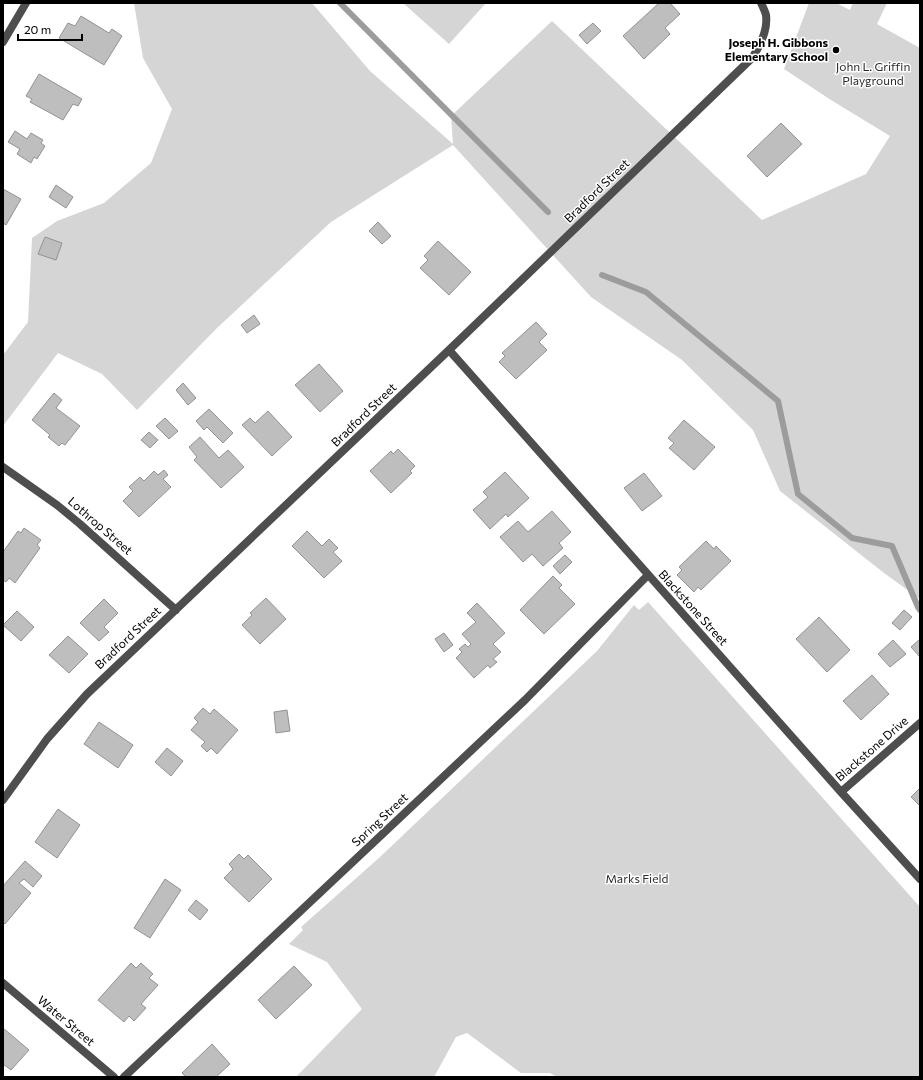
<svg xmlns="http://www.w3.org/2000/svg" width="923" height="1080" viewBox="0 0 923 1080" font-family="Commissioner,sans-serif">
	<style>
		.green { fill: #d5d5d5 }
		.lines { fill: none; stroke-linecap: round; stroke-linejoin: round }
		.stream { stroke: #9c9c9c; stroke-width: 6 }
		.building { fill: #bebebe; stroke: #929292 }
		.service { stroke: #4e4e4e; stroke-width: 8 }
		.minor { stroke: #4e4e4e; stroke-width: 8 }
		.tertiary { stroke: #4e4e4e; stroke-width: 8 }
		.poi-dot { fill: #000; stroke: #fff; stroke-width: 1.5 }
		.labels { text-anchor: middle; stroke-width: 3; stroke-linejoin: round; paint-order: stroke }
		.poi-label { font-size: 12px; font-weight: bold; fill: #000; stroke: #fff; text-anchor: end }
		.park-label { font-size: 12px; fill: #2c2c2c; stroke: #fff }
		.street-label { font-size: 12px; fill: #000; stroke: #fff }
	</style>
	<rect width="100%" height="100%" fill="#fff"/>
	<path class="green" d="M 134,3 L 312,3 L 370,71 L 453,144 L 451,116 L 552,21 L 762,220 L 866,174 L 890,136 L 831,100 L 784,69 L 809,3 L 836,3 L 850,10 L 853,3 L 887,3 L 877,24 L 920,48 L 920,599 L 884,573 L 780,491 L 753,430 L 682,360 L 591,297 L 453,145 L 331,222 L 217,328 L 137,410 L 102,374 L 58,353 L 3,426 L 3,355 L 28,322 L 32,238 L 57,221 L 104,203 L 151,163 L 172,109 L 143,58 Z
		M 403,3 L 486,3 L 449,44 Z
		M 648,602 L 920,907 L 920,1077 L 557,1077 L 550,1073 L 521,1073 L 467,1033 L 456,1037 L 434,1077 L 296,1077 L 362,1009 L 327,962 L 289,944 L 303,930 L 301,927 L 380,857 L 597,651 L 634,605 L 639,610 Z"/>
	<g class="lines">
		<path class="stream" d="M 340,3 L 548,212
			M 602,275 L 646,292 L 778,401 L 798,494 L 852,538 L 892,546 L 918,607 L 920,610"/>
	</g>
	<path class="building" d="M 659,3 L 670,3 L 680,14 L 665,28 L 670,34 L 644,59 L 623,36 Z
		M 81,16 L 109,33 L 112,29 L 122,36 L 104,65 L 59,38 L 68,23 L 75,26 Z
		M 593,23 L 601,31 L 587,44 L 579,35 Z
		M 39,74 L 82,99 L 78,106 L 73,104 L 63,120 L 30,102 L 32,99 L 26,96 Z
		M 781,123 L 802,144 L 767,177 L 747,156 Z
		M 15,131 L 27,139 L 31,133 L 43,140 L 41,143 L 45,146 L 37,159 L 34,157 L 31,163 L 17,154 L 20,149 L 8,142 Z
		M 56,185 L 73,197 L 66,208 L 49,197 Z
		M 3,189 L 21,199 L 6,225 L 3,223 Z
		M 378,222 L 391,236 L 382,244 L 369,231 Z
		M 45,237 L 62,243 L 56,260 L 38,254 Z
		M 438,241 L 471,272 L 449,295 L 420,268 L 428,260 L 424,256 Z
		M 254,315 L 260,324 L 247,333 L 241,325 Z
		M 536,322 L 547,334 L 539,342 L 547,350 L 516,379 L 499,362 L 505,356 L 502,353 Z
		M 319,364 L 343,391 L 320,412 L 295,385 Z
		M 183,383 L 196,398 L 188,405 L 176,390 Z
		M 54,393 L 62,400 L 56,408 L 80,426 L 65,445 L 62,443 L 59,446 L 48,437 L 50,435 L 32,420 Z
		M 209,409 L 233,433 L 223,443 L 207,427 L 204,430 L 196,421 Z
		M 268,411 L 292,437 L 272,456 L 242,425 L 250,418 L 255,423 Z
		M 165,418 L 178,431 L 169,439 L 156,426 Z
		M 684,420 L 715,447 L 694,470 L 669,448 L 674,443 L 668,438 Z
		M 149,432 L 158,440 L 150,448 L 141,440 Z
		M 200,437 L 219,458 L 228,450 L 244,467 L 221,488 L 194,460 L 197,457 L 189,447 Z
		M 398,449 L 415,466 L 410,471 L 412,473 L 391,493 L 370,471 L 391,451 L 393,454 Z
		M 164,470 L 168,475 L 163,479 L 171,487 L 139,517 L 123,501 L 133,491 L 129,487 L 140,477 L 144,481 L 154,471 L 158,475 Z
		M 505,472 L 529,498 L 508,517 L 506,514 L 490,529 L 473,510 L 488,497 L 483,492 Z
		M 644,473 L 662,496 L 642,511 L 624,488 Z
		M 552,511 L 571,532 L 559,543 L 563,548 L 543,566 L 532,554 L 523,562 L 500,537 L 518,521 L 528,532 Z
		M 24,528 L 41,540 L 37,545 L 40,548 L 15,583 L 9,578 L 6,582 L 3,580 L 3,552 L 18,531 L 21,533 Z
		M 307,531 L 322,546 L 329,539 L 338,548 L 333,552 L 342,561 L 324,578 L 292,546 Z
		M 706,541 L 714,549 L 716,546 L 731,561 L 701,590 L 698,587 L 694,592 L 677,575 L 682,570 L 679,567 Z
		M 565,555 L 572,562 L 560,574 L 553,566 Z
		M 553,576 L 562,585 L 559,588 L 575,604 L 544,634 L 520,610 Z
		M 266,598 L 286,619 L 260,644 L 242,625 L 252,615 L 250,613 Z
		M 104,599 L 118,613 L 104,627 L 109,632 L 99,641 L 80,623 Z
		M 477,603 L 505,633 L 493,644 L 501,652 L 493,659 L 497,662 L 490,668 L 488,665 L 474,678 L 456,658 L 462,652 L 459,649 L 465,644 L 468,647 L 471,644 L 462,634 L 476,622 L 467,613 Z
		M 904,610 L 912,617 L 900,630 L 892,623 Z
		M 17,611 L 34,627 L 21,641 L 3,625 Z
		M 819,617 L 850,650 L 827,672 L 796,639 Z
		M 444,633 L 453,645 L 444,652 L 435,639 Z
		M 68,636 L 88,654 L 69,673 L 49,655 Z
		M 920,639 L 920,657 L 911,647 Z
		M 893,640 L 906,654 L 890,667 L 878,654 Z
		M 872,675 L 889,694 L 861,720 L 843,701 Z
		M 203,708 L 210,714 L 214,709 L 238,730 L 217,754 L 211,748 L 207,752 L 201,746 L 205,742 L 191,730 L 198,722 L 194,718 Z
		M 287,710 L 290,731 L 276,733 L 274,712 Z
		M 99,722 L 133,745 L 118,768 L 84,744 Z
		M 167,748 L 183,761 L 171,776 L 155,762 Z
		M 920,788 L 920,806 L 911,797 Z
		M 58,809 L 80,825 L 57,858 L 35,842 Z
		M 239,854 L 244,859 L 248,855 L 272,879 L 249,902 L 224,878 L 233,869 L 229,864 Z
		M 25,861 L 42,876 L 33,887 L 24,879 L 19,883 L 31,893 L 5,924 L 3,922 L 3,886 Z
		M 165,879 L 181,890 L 150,938 L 134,928 Z
		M 196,900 L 208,910 L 200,920 L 188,910 Z
		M 131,963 L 136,968 L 141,963 L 153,974 L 149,978 L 158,985 L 141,1004 L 146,1008 L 134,1021 L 129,1016 L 124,1022 L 98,1000 Z
		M 294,966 L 312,985 L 276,1019 L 258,1000 Z
		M 3,1028 L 29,1050 L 11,1070 L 3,1064 Z
		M 212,1044 L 230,1064 L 216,1077 L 186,1077 L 182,1073 Z"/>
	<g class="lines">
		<path class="service" d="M 752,58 C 760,46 768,30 766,15 C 765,11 763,7 761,3"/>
		<path class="minor" d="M 449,350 L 841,792 L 920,879
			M 3,467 L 57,505 L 80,524 L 176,610
			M 841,792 L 920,723
			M 3,800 L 47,739 L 87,694 L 449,350 L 752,58
			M 3,983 L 114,1077
			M 124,1077 L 525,700 L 648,575"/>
		<path class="tertiary" d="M 3,42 L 26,3"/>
	</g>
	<circle class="poi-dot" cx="836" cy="50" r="4"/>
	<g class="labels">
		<g class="poi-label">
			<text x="828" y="47">Joseph H. Gibbons<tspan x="828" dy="14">Elementary School</tspan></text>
		</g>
		<g class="park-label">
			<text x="873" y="71">John L. Griffin<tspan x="873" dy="14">Playground</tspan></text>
			<text x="637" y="883">Marks Field</text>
		</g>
		<g class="street-label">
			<text transform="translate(597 191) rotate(-44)" y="4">Bradford Street</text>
			<text transform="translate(364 415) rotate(-44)" y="4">Bradford Street</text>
			<text transform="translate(100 526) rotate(41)" y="4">Lothrop Street</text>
			<text transform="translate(693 608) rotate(48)" y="4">Blackstone Street</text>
			<text transform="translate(128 638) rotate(-43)" y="4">Bradford Street</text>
			<text transform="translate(872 749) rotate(-41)" y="4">Blackstone Drive</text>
			<text transform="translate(380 820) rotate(-43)" y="4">Spring Street</text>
			<text transform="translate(66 1021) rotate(40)" y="4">Water Street</text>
		</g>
	</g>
	<rect width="923" height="1080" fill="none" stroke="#000000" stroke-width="8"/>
	<path d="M18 34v6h64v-6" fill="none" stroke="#000000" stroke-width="2"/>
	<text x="24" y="34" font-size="12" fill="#000000" stroke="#ffffff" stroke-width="3" paint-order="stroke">20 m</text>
</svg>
